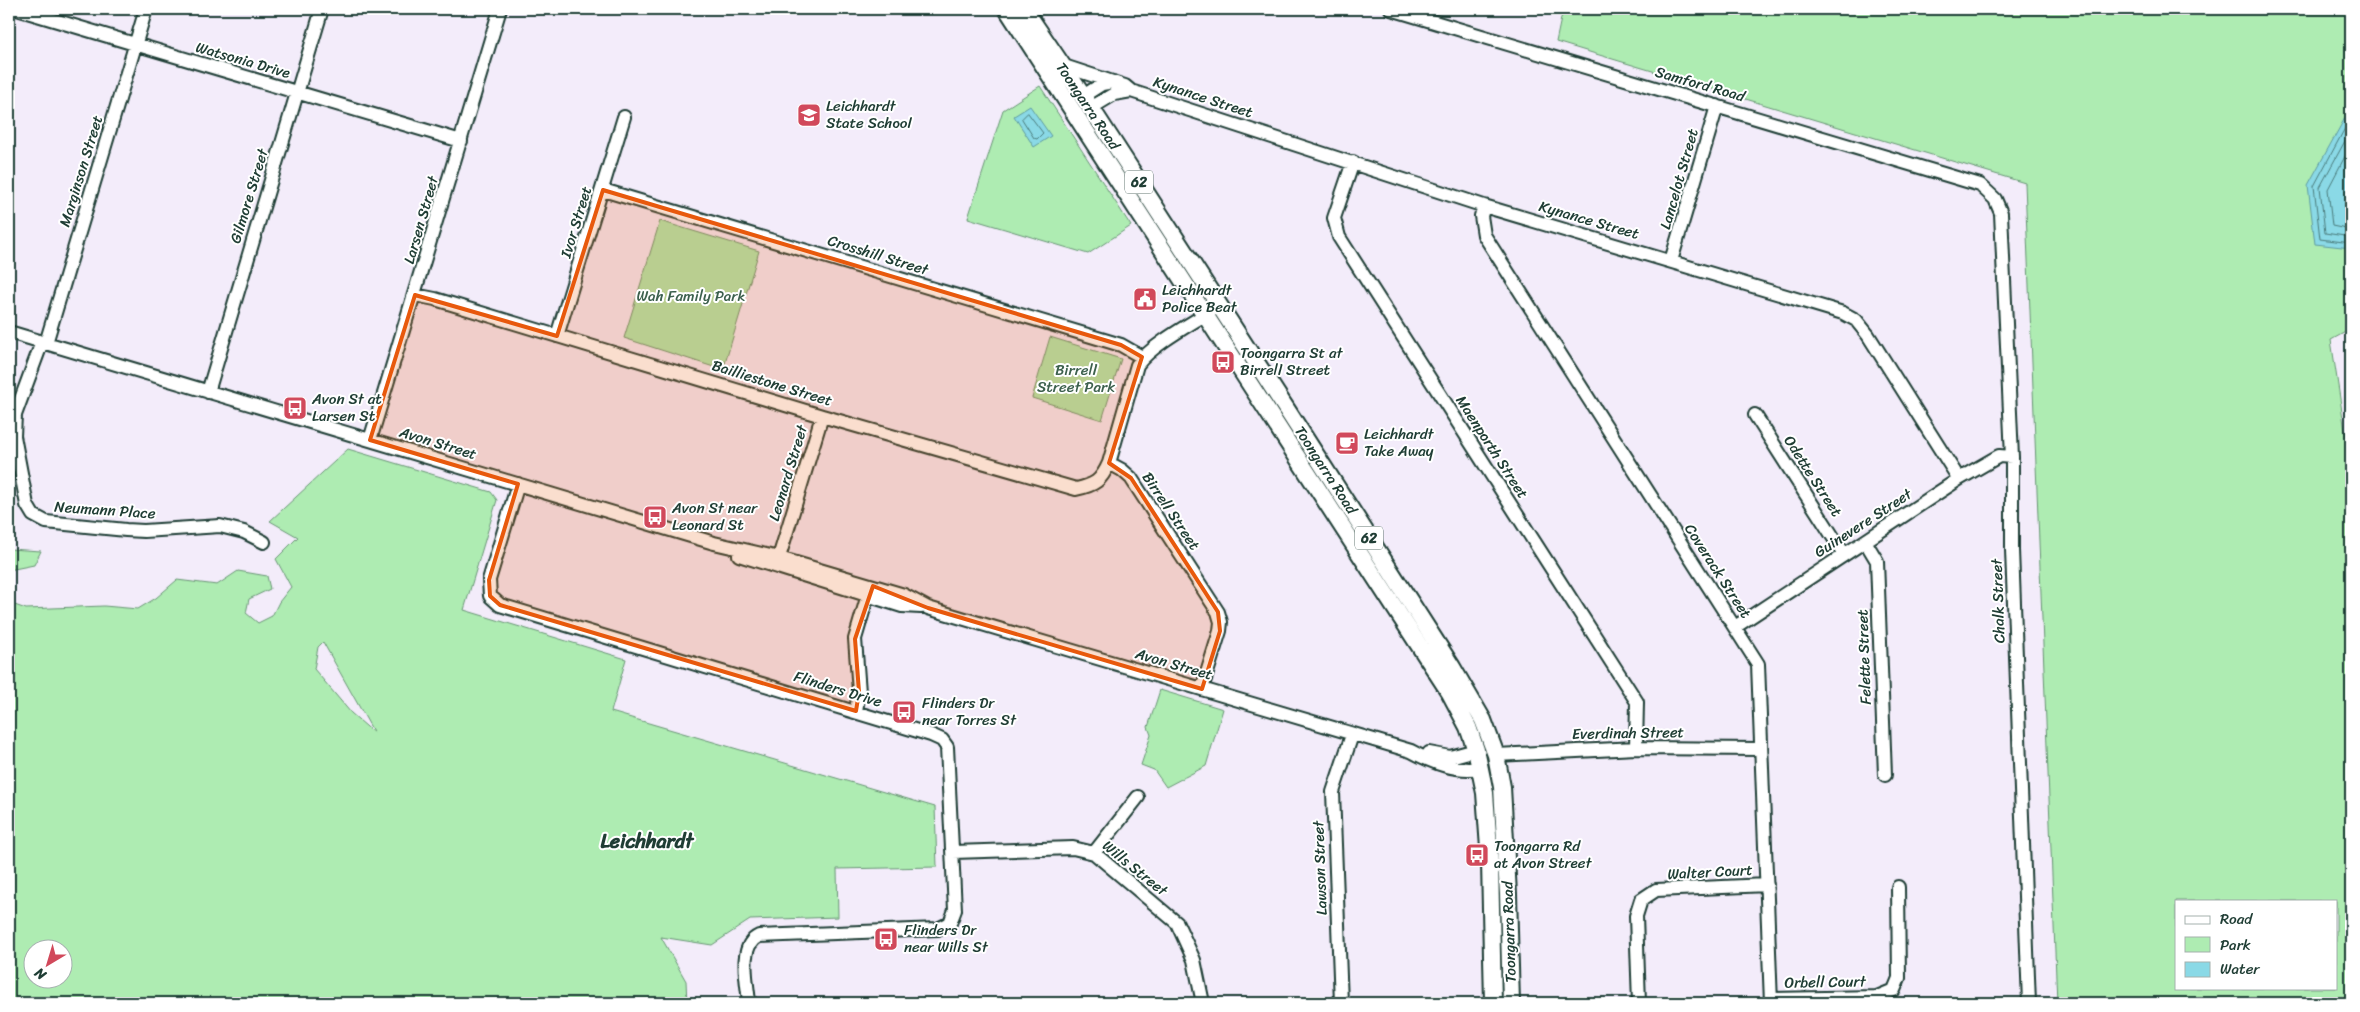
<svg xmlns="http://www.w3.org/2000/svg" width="2360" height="1012" viewBox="0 0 2360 1012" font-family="Sriracha,sans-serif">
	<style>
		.green { fill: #aeecb2; stroke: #669473; fill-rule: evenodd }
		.water { fill: #8ad9e6; stroke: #5f9b9f }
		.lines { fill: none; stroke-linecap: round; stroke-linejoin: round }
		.shore { stroke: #4a7b7b; stroke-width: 1 }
		.minor-casing { stroke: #1f3d34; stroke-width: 16 }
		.major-casing { stroke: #1f3d34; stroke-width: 20 }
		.minor { stroke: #fff; stroke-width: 12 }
		.major { stroke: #fff; stroke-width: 16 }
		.marked { fill: #e8590c; fill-opacity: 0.2; stroke: #e8590c; stroke-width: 4; stroke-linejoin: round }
		.labels { text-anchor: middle; stroke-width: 4; stroke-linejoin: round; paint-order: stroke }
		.shield { fill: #fff; stroke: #627771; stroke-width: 1 }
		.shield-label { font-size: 14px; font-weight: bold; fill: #1f3d34 }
		.street-label { font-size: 15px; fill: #1f3d34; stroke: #fff }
		.poi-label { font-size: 15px; fill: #1f3d34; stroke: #fff; text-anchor: start }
		.park-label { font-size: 15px; fill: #3c604d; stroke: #fff }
		.district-label { font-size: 20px; font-weight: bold; fill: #1f3d34; stroke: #fff }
	</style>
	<rect width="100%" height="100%" fill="#f3ecfa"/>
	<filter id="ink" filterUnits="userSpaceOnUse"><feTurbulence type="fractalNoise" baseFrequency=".02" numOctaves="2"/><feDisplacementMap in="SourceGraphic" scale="10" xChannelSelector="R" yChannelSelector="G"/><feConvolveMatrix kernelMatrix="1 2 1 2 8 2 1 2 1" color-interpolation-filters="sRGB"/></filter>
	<g filter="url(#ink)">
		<path class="green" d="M 1563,9 L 2351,9 L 2351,329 L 2331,340 L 2351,470 L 2351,1003 L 2057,1003 L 2025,183 L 1556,42 ZM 2176,901 L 2336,901 L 2336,988 L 2176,988 Z
			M 1040,86 L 1131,226 L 1088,254 L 968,218 L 1003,110 Z
			M 660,221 L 759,251 L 723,370 L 624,338 Z
			M 1050,337 L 1121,359 L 1102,420 L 1032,398 Z
			M 348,449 L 491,492 L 497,500 L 464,610 L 626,659 L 611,712 L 935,807 L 937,867 L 837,869 L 838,917 L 750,920 L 712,945 L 661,937 L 686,981 L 687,1003 L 9,1003 L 9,603 L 26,609 L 104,606 L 138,609 L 156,598 L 177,580 L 217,585 L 238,571 L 267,576 L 270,589 L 249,599 L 246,613 L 258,623 L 272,616 L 279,602 L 291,587 L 276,559 L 298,537 L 270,521 ZM 323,642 L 374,733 L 351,713 L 314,669 L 318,647 ZM 32,950 L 62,950 L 62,980 L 32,980 Z
			M 9,549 L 41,551 L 34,565 L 9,570 Z
			M 1160,690 L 1223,709 L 1206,766 L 1166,787 L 1154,770 L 1141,765 L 1151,735 L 1148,727 Z"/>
		<path class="water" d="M 1030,106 L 1051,136 L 1034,147 L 1014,116 Z
			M 2351,107 L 2351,248 L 2315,244 L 2308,185 Z"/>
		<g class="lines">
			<path class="shore" d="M 1028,113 L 1043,133 L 1037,139 L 1034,138 L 1022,119 Z
				M 2351,117 L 2314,186 L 2320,239 L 2351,243
				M 2351,130 L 2320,187 L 2325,233 L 2351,237
				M 2351,145 L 2328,189 L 2332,226 L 2351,230"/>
			<g class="minor-casing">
				<path id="minor" d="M 17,9 L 461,141
					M 1391,9 L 1980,185 L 1995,199 L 2001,213 L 2012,457 L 2012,550 L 2029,1003
					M 1061,65 L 1125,86 L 1131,91 L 1484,206 L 1843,313 L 1856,320 L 1868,335 L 1959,479
					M 1083,96 L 1102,84 L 1113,82
					M 1091,108 L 1114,94 L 1131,91
					M 1353,162 L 1334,218 L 1339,237 L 1637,702 L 1636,748
					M 603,190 L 1121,345 L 1142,357
					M 1484,206 L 1481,216 L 1484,235 L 1758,664 L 1771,1003
					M 1671,261 L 1717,106
					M 415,295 L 435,299 L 822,416 L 1076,489 C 1095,485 1101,481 1109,463
					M 9,332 L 714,543 L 779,558 L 904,595 L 928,608 L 1411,751 C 1433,763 1456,772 1480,768
					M 557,336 L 624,117
					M 42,342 L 15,415 L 14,436 L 27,505 L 33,515 L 46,522 L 126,530 L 144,531 L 220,526 L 244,532 L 264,542
					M 46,343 L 146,9
					M 208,392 L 322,9
					M 1755,415 L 1844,554
					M 370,440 L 500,9
					M 518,484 L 489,580 L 490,596 L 500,605 L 931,735 L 942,740 L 947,747 L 955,910 L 950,923 L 938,929 L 759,936 C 737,946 748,984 749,1003
					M 1865,541 L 1877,561 L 1885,775
					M 739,555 L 902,606 L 921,607
					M 777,564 L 822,416
					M 1735,627 L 1959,479 L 1999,456 L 2012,457
					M 1202,689 L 1220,631 L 1221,622 L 1218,612 L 1131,478 L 1122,470 L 1109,463 L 1137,365 C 1152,344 1196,321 1219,306
					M 856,711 L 859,692 L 855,639 L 870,588
					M 1429,753 L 1450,757 L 1476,750
					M 1496,755 L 1636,748 L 1761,749
					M 953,852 L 1073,848 L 1094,853 L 1177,923 L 1194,960 L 1203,1003
					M 1094,853 L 1138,797
					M 1771,999 L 1877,997 L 1894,990 L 1899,978 L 1898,887
					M 1341,1003 L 1333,792 L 1352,735
					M 1639,1003 L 1636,916 L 1641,900 L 1656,890 L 1767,885"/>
			</g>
			<g class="major-casing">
				<path id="major" d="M 1007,9 L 1450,693 L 1468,727 L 1476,750 L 1485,793 L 1490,862 L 1493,1003
					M 1024,9 L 1091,108 L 1287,410 L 1452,667 L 1483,720 L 1496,755 L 1502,787 L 1508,894 L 1511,1003"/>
			</g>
			<use href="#minor" class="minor"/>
			<use href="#major" class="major"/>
		</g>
	</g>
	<path class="marked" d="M 603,190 L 1121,345 L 1142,357 L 1109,463 L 1131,478 L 1218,612 L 1220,631 L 1202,689 L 928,608 L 873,586 L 855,639 L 859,692 L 856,711 L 500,605 L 490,596 L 489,580 L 518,484 L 370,440 L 415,295 L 557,336 Z"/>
	<defs>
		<g id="school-square" transform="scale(1.25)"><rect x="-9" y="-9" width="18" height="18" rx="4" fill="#d1495b" stroke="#fff"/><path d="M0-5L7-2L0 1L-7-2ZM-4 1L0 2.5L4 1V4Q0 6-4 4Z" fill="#fff"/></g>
		<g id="civic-square" transform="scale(1.25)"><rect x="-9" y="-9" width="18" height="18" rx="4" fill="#d1495b" stroke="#fff"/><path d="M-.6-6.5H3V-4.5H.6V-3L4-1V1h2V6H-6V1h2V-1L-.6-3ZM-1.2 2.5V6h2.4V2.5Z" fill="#fff"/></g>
		<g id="bus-square" transform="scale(1.25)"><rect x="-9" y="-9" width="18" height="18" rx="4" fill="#d1495b" stroke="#fff"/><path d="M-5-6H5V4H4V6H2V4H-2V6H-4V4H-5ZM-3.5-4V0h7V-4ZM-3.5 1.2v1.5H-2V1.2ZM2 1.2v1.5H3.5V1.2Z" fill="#fff"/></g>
		<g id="cafe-square" transform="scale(1.25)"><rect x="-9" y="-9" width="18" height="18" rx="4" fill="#d1495b" stroke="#fff"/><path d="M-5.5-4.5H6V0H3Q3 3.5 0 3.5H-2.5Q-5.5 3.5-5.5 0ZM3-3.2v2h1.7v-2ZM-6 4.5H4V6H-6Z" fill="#fff"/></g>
	</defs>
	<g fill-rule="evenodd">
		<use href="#school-square" x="809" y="115"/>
		<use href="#civic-square" x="1145" y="299"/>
		<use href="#bus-square" x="1223" y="362"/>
		<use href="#bus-square" x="295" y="408"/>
		<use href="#cafe-square" x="1347" y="443"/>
		<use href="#bus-square" x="655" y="517"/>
		<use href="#bus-square" x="904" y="712"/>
		<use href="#bus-square" x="1477" y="855"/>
		<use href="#bus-square" x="886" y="939"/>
	</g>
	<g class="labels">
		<g class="shield">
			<rect x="1125" y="170.5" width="28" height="23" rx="4"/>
			<rect x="1355" y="526.5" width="28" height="23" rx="4"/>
		</g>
		<g class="shield-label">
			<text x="1139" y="187">62</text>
			<text x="1369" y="543">62</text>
		</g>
		<g class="street-label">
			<text transform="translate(243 60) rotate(16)" y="5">Watsonia Drive</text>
			<text transform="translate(1700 84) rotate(16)" y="5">Samford Road</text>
			<text transform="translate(1203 97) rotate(18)" y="5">Kynance Street</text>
			<text transform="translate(1088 106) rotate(56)" y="5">Toongarra Road</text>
			<text transform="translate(81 171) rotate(-73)" y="5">Marginson Street</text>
			<text transform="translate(1679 179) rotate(-74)" y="5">Lancelot Street</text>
			<text transform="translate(249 196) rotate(-73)" y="5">Gilmore Street</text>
			<text transform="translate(421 220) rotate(-74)" y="5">Larsen Street</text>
			<text transform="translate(1589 220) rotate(16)" y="5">Kynance Street</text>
			<text transform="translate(576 222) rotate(-73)" y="5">Ivor Street</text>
			<text transform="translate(878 255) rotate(17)" y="5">Crosshill Street</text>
			<text transform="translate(772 383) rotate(17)" y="5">Bailliestone Street</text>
			<text transform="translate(438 443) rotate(17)" y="5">Avon Street</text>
			<text transform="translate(1492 447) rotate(57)" y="5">Maenporth Street</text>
			<text transform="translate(1326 470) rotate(57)" y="5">Toongarra Road</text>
			<text transform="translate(788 473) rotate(-73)" y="5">Leonard Street</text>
			<text transform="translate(1813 476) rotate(57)" y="5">Odette Street</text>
			<text transform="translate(105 510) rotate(4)" y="5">Neumann Place</text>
			<text transform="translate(1171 511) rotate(56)" y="5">Birrell Street</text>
			<text transform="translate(1863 523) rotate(-33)" y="5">Guinevere Street</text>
			<text transform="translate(1718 571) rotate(57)" y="5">Coverack Street</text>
			<text transform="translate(1998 601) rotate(-92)" y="5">Chalk Street</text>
			<text transform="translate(1864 657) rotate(-92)" y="5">Felette Street</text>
			<text transform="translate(1174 664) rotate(16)" y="5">Avon Street</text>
			<text transform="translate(838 689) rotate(17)" y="5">Flinders Drive</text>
			<text transform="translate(1628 733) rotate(-1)" y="5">Everdinah Street</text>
			<text transform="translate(1135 868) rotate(39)" y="5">Wills Street</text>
			<text transform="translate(1320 868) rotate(-92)" y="5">Lawson Street</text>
			<text transform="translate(1710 872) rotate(-3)" y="5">Walter Court</text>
			<text transform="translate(1509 932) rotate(-92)" y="5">Toongarra Road</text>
			<text transform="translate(1825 982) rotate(-1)" y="5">Orbell Court</text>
		</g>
		<g class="poi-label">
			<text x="826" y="111">Leichhardt<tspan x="826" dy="17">State School</tspan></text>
			<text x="1162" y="295">Leichhardt<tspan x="1162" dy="17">Police Beat</tspan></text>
			<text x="1240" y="358">Toongarra St at<tspan x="1240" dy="17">Birrell Street</tspan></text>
			<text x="312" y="404">Avon St at<tspan x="312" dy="17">Larsen St</tspan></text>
			<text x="1364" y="439">Leichhardt<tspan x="1364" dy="17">Take Away</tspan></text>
			<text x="672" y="513">Avon St near<tspan x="672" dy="17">Leonard St</tspan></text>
			<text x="922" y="708">Flinders Dr<tspan x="922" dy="17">near Torres St</tspan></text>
			<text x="1494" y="851">Toongarra Rd<tspan x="1494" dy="17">at Avon Street</tspan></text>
			<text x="904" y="935">Flinders Dr<tspan x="904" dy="17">near Wills St</tspan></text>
		</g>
		<g class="park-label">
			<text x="691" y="301">Wah Family Park</text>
			<text x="1076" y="375">Birrell<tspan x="1076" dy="17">Street Park</tspan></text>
		</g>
		<g class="district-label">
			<text x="647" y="848">Leichhardt</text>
		</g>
	</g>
	<rect width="2360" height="1012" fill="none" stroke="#fff" stroke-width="30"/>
	<rect x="15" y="15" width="2330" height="982" fill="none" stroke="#1f3d34" stroke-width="2" filter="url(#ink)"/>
	<rect x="2175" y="900" width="162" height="90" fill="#ffffff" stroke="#a5b1ae"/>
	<rect x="2185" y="916" width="25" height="8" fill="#ffffff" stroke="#a5b1ae"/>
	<text x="2220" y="924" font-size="15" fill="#1f3d34">Road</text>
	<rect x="2185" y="937" width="25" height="15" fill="#aeecb2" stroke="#a5b1ae"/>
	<text x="2220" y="950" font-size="15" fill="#1f3d34">Park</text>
	<rect x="2185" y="962" width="25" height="15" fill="#8ad9e6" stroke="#a5b1ae"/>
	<text x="2220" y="974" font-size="15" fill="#1f3d34">Water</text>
	<g transform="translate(48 964) rotate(218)"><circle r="24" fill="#ffffff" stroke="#a5b1ae"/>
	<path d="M0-4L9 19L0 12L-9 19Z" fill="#d1495b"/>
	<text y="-8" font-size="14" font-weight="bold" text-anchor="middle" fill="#1f3d34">N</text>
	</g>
</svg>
